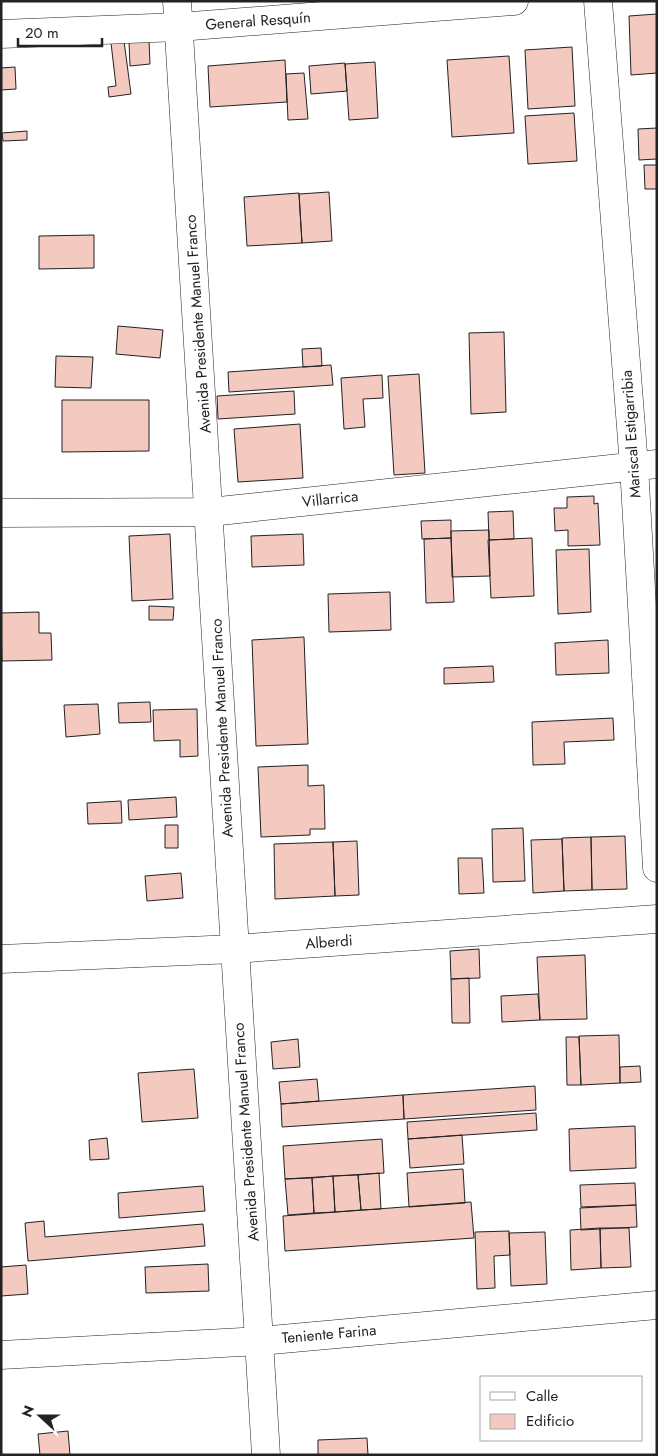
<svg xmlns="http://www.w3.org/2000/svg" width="658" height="1456" viewBox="0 0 658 1456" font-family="Jost,sans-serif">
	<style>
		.building { fill: #f3c9c0; stroke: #222 }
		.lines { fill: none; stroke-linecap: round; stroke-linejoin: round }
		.minor-casing { stroke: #222; stroke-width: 29 }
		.major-casing { stroke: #222; stroke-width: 29 }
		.minor { stroke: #fff; stroke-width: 28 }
		.major { stroke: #fff; stroke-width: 28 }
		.labels { text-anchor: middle; stroke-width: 4; stroke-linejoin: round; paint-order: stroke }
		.street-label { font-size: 15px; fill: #222; stroke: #fff }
	</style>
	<rect width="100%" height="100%" fill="#fff"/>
	<path class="building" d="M 657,14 L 657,73 L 631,75 L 629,16 Z
		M 149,40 L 150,64 L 130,66 L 129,41 Z
		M 124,41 L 131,94 L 109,97 L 108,87 L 116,86 L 111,43 Z
		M 572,47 L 575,106 L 528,109 L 525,50 Z
		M 509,56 L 514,133 L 452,137 L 447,60 Z
		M 285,60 L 287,102 L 210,107 L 208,66 Z
		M 375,62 L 378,118 L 349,120 L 345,64 Z
		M 345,63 L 347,91 L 311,94 L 309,66 Z
		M 15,67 L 16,89 L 1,90 L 1,68 Z
		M 304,73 L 308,119 L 288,120 L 286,74 Z
		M 574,113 L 577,161 L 528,164 L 525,116 Z
		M 657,128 L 657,159 L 639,160 L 638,129 Z
		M 27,131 L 27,140 L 3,141 L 2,133 Z
		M 644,165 L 657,165 L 657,189 L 645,189 Z
		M 329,192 L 332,241 L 302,243 L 299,194 Z
		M 299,193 L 302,243 L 247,246 L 244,197 Z
		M 94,235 L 94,268 L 39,269 L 39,236 Z
		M 118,326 L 163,330 L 160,358 L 116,354 Z
		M 504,332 L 506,412 L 471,414 L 469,333 Z
		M 321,348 L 322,366 L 303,367 L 302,349 Z
		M 56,356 L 93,357 L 91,388 L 55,387 Z
		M 331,365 L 333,385 L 229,392 L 228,372 Z
		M 419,374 L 425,473 L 394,475 L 388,376 Z
		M 382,375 L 383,398 L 363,399 L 365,427 L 344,429 L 341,378 Z
		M 294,391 L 295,414 L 218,419 L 217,396 Z
		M 62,400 L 149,400 L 149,451 L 62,452 Z
		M 300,424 L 303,478 L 238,482 L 234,429 Z
		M 594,496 L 594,504 L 598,503 L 600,545 L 568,546 L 568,530 L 555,531 L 554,508 L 567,508 L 567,497 Z
		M 513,511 L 514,539 L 489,540 L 488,512 Z
		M 451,520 L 451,538 L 422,539 L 421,521 Z
		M 489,530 L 490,576 L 452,577 L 451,531 Z
		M 170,534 L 173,599 L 132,601 L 129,536 Z
		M 303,534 L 304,565 L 252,567 L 251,536 Z
		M 451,538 L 454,602 L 426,603 L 424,539 Z
		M 532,538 L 534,596 L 491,598 L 488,540 Z
		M 589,549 L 591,612 L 558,614 L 556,550 Z
		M 390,592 L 391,630 L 329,632 L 328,594 Z
		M 149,606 L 174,607 L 173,620 L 149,620 Z
		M 39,612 L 39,633 L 51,633 L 52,660 L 2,661 L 1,613 Z
		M 304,637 L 308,744 L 256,746 L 252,640 Z
		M 608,640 L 609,673 L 556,675 L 555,643 Z
		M 493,666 L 494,682 L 444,684 L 444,668 Z
		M 150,702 L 151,722 L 119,723 L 118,703 Z
		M 98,704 L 100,734 L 66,737 L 64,705 Z
		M 197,709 L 198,756 L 180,757 L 180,740 L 154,741 L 153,710 Z
		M 613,718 L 614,740 L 564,742 L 565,764 L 533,765 L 532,722 Z
		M 308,765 L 308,786 L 324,785 L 325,829 L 310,829 L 310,835 L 261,837 L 258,767 Z
		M 176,797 L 177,817 L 129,820 L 128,800 Z
		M 121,801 L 122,823 L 88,824 L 87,803 Z
		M 165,825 L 178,825 L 178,848 L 165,848 Z
		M 523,828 L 525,881 L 493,882 L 492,829 Z
		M 625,836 L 627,889 L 592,890 L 591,837 Z
		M 591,837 L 592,890 L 564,891 L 562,838 Z
		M 562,839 L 564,891 L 533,893 L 531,840 Z
		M 357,841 L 359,895 L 335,896 L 333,842 Z
		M 333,842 L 335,896 L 275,899 L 274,844 Z
		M 458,858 L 482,858 L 484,893 L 459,894 Z
		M 181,873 L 183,898 L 147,901 L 145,876 Z
		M 479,949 L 480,978 L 451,979 L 450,951 Z
		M 585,955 L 587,1019 L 540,1020 L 537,957 Z
		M 469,978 L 470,1023 L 452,1023 L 451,979 Z
		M 538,994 L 540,1020 L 502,1022 L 501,996 Z
		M 619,1035 L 620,1083 L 581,1085 L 579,1036 Z
		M 566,1037 L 579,1037 L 581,1085 L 567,1085 Z
		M 298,1039 L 300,1067 L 273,1069 L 271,1042 Z
		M 640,1066 L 641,1082 L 620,1083 L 620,1067 Z
		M 194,1069 L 198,1118 L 142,1122 L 138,1073 Z
		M 317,1079 L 319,1101 L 281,1104 L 279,1082 Z
		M 535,1086 L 536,1110 L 404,1119 L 403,1095 Z
		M 403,1095 L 404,1119 L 282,1127 L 281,1104 Z
		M 536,1113 L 537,1130 L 408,1139 L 407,1122 Z
		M 635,1126 L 636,1168 L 570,1171 L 569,1129 Z
		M 462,1135 L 464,1164 L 410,1168 L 408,1139 Z
		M 107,1138 L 109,1159 L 90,1160 L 89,1140 Z
		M 382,1139 L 384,1173 L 285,1179 L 283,1146 Z
		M 463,1169 L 465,1203 L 409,1207 L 407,1173 Z
		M 379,1173 L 381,1209 L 361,1210 L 358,1175 Z
		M 358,1175 L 361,1210 L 335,1212 L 333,1176 Z
		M 333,1176 L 335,1212 L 314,1213 L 312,1178 Z
		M 312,1178 L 314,1213 L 288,1215 L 285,1179 Z
		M 635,1183 L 636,1205 L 581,1207 L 580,1185 Z
		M 203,1186 L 205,1211 L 119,1218 L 118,1193 Z
		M 471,1202 L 474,1238 L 285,1251 L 283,1216 Z
		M 636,1205 L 637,1227 L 581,1230 L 580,1208 Z
		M 44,1221 L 45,1237 L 203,1224 L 205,1246 L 28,1261 L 25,1223 Z
		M 600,1228 L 601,1268 L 571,1270 L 570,1230 Z
		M 600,1228 L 629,1228 L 631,1267 L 601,1268 Z
		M 509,1231 L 510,1255 L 494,1256 L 495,1288 L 477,1289 L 475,1232 Z
		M 545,1232 L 547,1284 L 511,1286 L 509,1233 Z
		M 208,1264 L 209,1291 L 146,1293 L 145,1267 Z
		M 26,1265 L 28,1294 L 1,1296 L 1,1267 Z
		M 68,1431 L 70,1455 L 40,1455 L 38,1434 Z
		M 367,1438 L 368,1455 L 318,1455 L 318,1440 Z"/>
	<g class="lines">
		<g class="minor-casing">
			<path id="minor" d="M 598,1 L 634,466 L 657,868
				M 1,34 L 179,27 L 514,1
				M 1,513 L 210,512 L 657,464
				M 1,959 L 234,949 L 657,919
				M 1,1355 L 260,1341 L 657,1305"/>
		</g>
		<g class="major-casing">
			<path id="major" d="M 177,1 L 266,1455"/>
		</g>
		<use href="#minor" class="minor"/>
		<use href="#major" class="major"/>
	</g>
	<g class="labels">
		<g class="street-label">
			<text transform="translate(258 21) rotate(-4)" y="5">General Resquín</text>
			<text transform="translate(198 324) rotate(-94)" y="5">Avenida Presidente Manuel Franco</text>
			<text transform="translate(631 434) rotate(-94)" y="5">Mariscal Estigarribia</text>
			<text transform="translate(330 499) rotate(-6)" y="5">Villarrica</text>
			<text transform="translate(222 728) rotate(-93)" y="5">Avenida Presidente Manuel Franco</text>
			<text transform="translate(329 942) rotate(-4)" y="5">Alberdi</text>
			<text transform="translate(246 1132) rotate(-94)" y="5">Avenida Presidente Manuel Franco</text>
			<text transform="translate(329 1334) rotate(-5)" y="5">Teniente Farina</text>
		</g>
	</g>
	<rect width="658" height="1456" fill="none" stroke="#222222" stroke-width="5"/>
	<rect x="480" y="1376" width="162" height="65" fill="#ffffff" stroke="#a7a7a7"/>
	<rect x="490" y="1392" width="25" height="8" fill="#ffffff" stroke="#a7a7a7"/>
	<text x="526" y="1401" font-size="15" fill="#222222">Calle</text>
	<rect x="490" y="1414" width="25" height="15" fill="#f3c9c0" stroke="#a7a7a7"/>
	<text x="526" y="1426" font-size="15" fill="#222222">Edificio</text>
	<g transform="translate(40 1416) rotate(291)" stroke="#ffffff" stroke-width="4" paint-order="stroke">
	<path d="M0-4L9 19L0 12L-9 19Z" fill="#222222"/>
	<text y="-8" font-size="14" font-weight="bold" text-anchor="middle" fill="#222222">N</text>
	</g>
	<path d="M18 38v8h84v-8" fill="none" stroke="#222222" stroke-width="2.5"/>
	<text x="25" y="38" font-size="15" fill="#222222" stroke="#ffffff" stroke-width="4" paint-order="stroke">20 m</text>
</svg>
